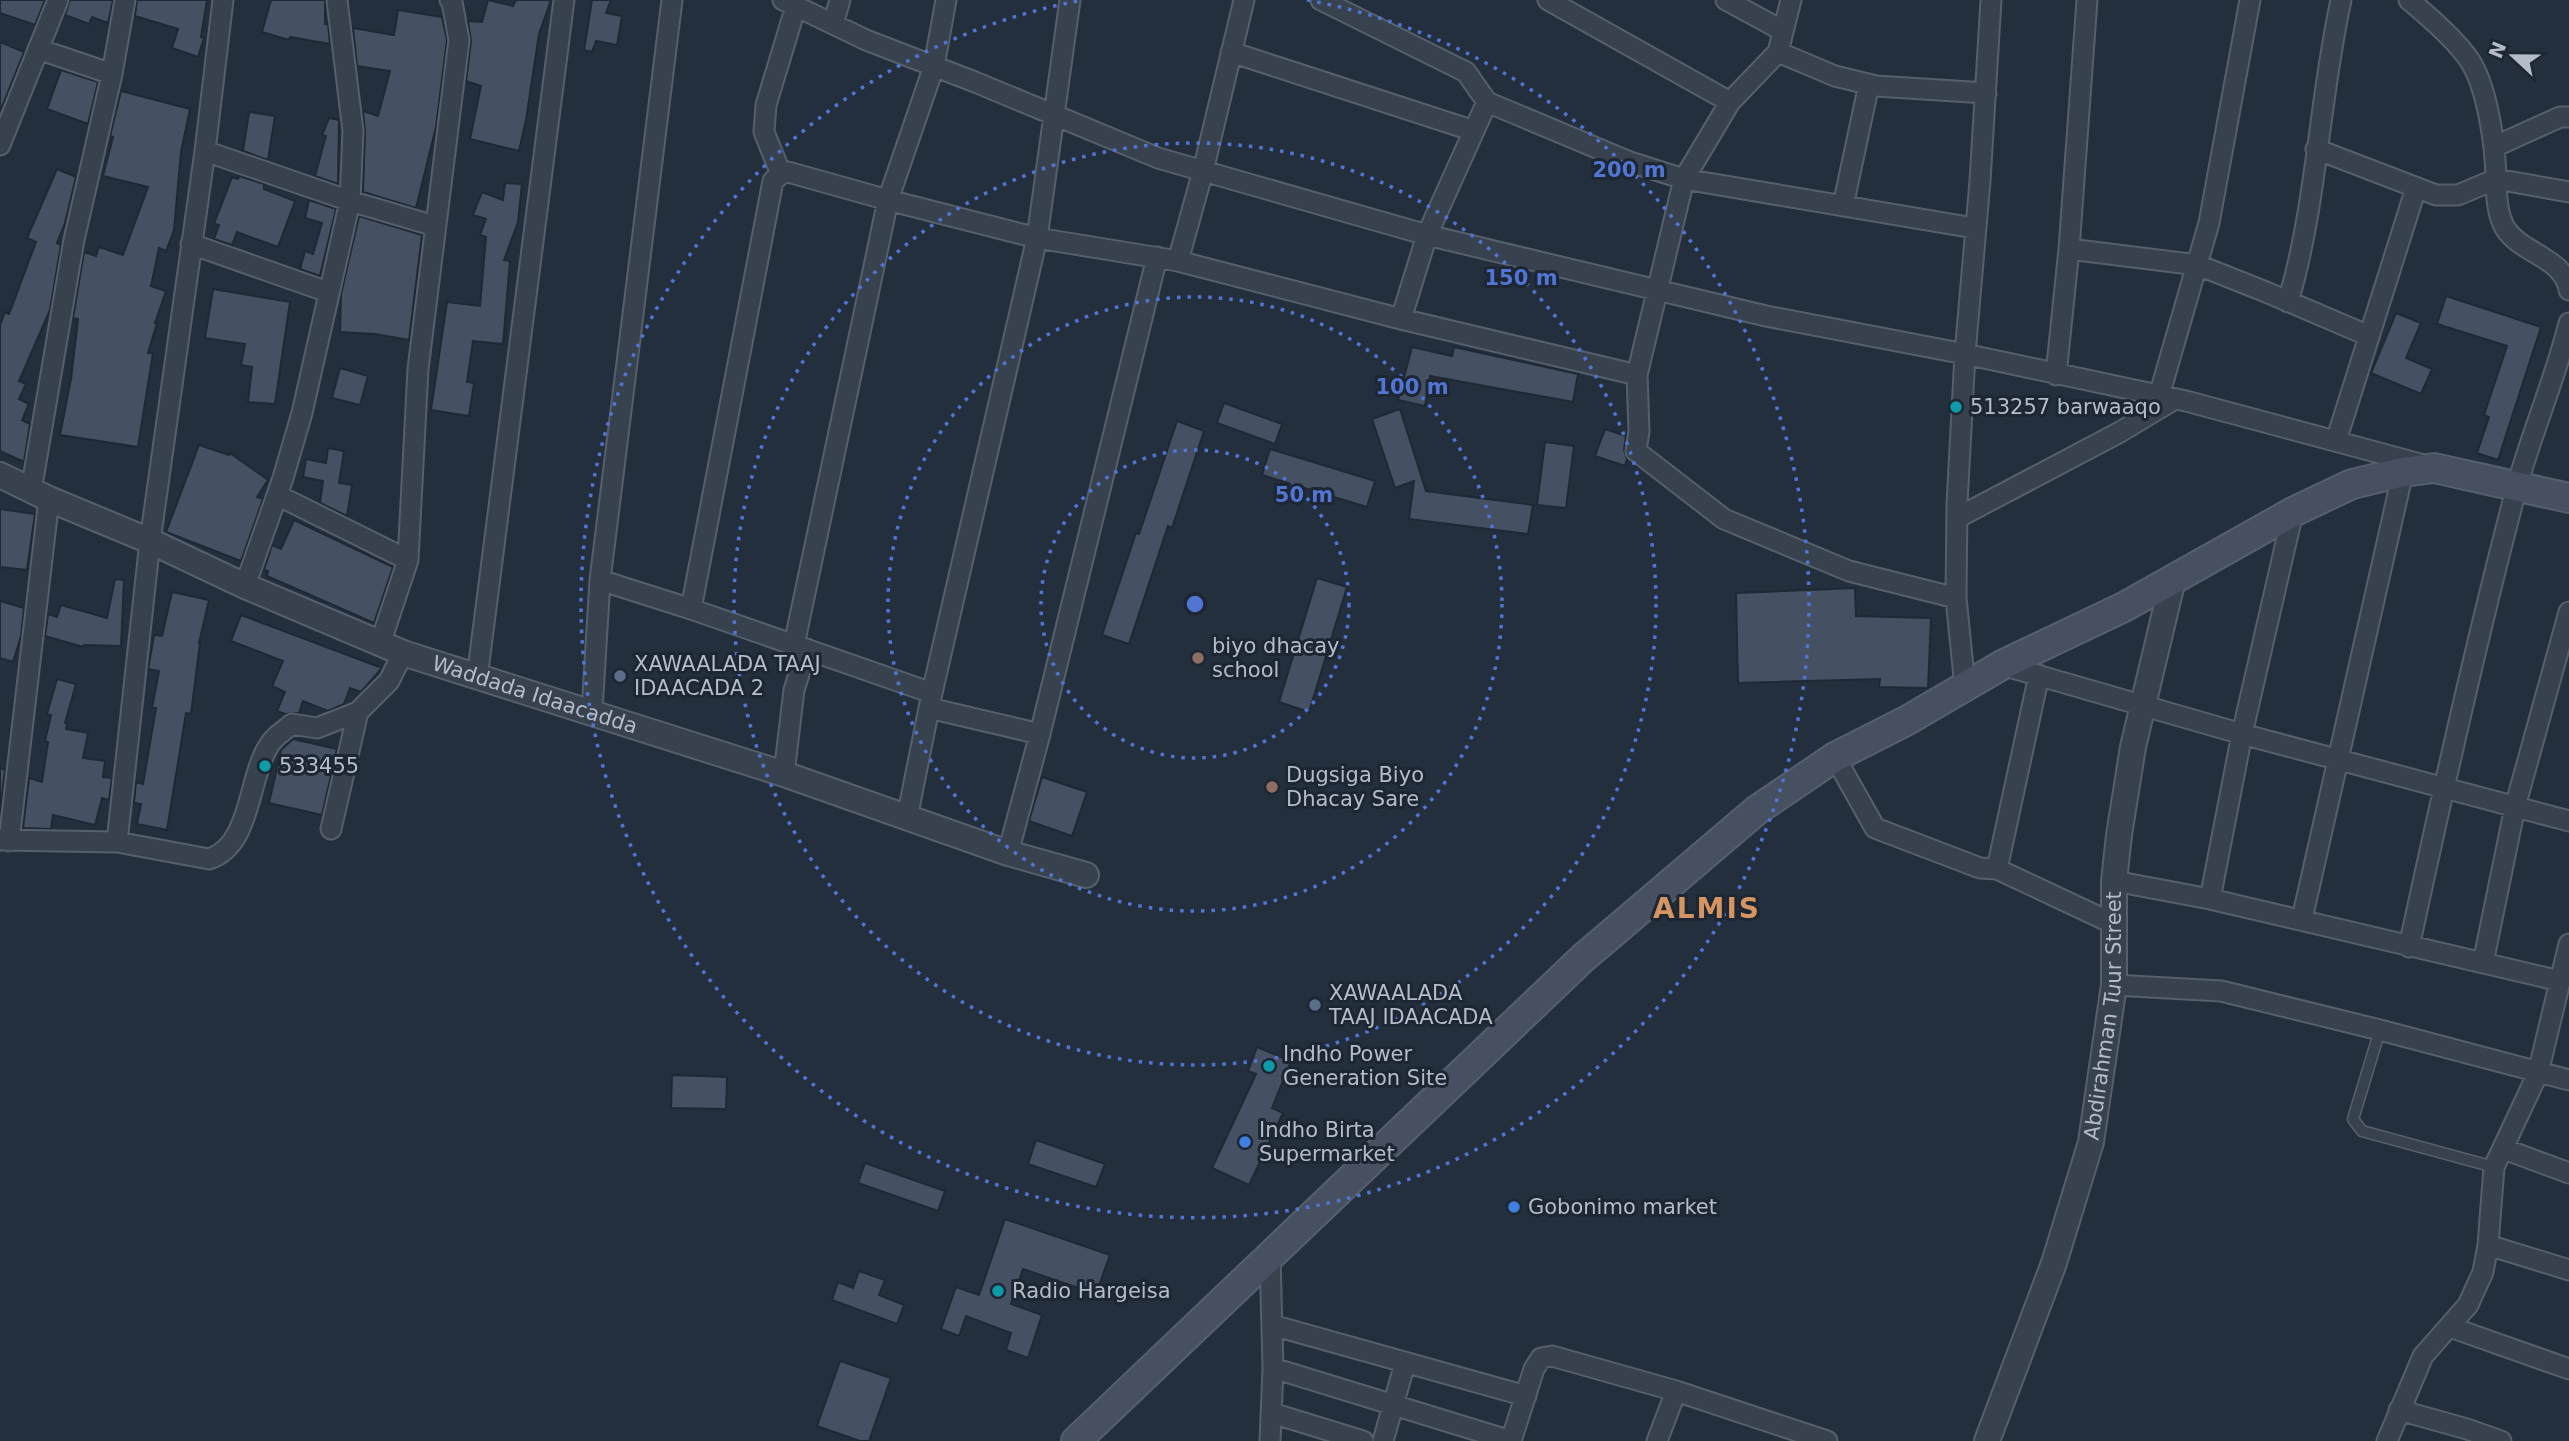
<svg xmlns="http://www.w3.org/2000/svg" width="2569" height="1441" viewBox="0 0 2569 1441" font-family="'DejaVu Sans',sans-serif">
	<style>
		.building { fill: #455162; stroke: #1f2835; stroke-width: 2 }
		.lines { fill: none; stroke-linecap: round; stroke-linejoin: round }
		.service-casing { stroke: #565f6c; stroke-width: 13 }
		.minor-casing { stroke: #565f6c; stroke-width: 23 }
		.tertiary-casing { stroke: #565f6c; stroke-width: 28 }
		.secondary-casing { stroke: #565f6c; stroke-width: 32 }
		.service { stroke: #38414e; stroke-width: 10 }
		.minor { stroke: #38414e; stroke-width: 19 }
		.tertiary { stroke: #38414e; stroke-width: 24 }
		.secondary { stroke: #465061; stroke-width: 28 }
		.ring { fill: none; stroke: #5274d3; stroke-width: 3.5; stroke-dasharray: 3.5 7 }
		.culture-dot { fill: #0f9aa8; stroke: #1d2633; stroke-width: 2.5 }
		.education-dot { fill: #8d6e63; stroke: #1d2633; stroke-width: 2.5 }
		.service-dot { fill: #5c6f8a; stroke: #1d2633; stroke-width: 2.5 }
		.shop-dot { fill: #3f7fe0; stroke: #1d2633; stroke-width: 2.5 }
		.labels { text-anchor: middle; stroke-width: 6; stroke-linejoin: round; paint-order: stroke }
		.poi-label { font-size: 21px; fill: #b4bcc9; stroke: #1d2633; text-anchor: start }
		.street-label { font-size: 21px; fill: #b4bcc9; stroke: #1d2633 }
		.district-label { font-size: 28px; font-weight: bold; letter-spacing: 2px; fill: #d59563; stroke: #1d2633 }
		.centre { fill: #5274d3; stroke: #1d2633; stroke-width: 3.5 }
		.ring-label { font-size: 21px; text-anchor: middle; font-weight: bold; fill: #5274d3; stroke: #1d2633; stroke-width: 6; stroke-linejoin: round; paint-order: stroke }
	</style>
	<rect width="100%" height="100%" fill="#242f3e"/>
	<path class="building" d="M 0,0 L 45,0 L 35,25 L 0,13 Z
		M 70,0 L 113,0 L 108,23 L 92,17 L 89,24 L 65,15 Z
		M 137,0 L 207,0 L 201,37 L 204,38 L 198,57 L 172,48 L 178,29 L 135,16 Z
		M 271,0 L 325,0 L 325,24 L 328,24 L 330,44 L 290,37 L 289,40 L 262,32 Z
		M 488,0 L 513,6 L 516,0 L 551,0 L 539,34 L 526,120 L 519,151 L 470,139 L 481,86 L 466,81 L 471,41 L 468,21 L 482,22 Z
		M 592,0 L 611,0 L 606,13 L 622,16 L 617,45 L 596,41 L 592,52 L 584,50 Z
		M 398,10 L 442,17 L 447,40 L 436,127 L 416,208 L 363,192 L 365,132 L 363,111 L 378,116 L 390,71 L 357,66 L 353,28 L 394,35 Z
		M 0,42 L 24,52 L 0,112 Z
		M 61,70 L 98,82 L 88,124 L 47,109 Z
		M 121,91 L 190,109 L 181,152 L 174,230 L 166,251 L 159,248 L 151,286 L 166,291 L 155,323 L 157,323 L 148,353 L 153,353 L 138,447 L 60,435 L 71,379 L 78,319 L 73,318 L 84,252 L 96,256 L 99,247 L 123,255 L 148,187 L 103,176 L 113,137 L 110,136 Z
		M 249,112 L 275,116 L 268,160 L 243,151 Z
		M 329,118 L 339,120 L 338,184 L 315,176 L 326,136 L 322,135 Z
		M 57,169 L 76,177 L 65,223 L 57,243 L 61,245 L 50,310 L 19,381 L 26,384 L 19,399 L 29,404 L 22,420 L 30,424 L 24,462 L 0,451 L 0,325 L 5,312 L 9,314 L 36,242 L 27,238 Z
		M 239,176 L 264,184 L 264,189 L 295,201 L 278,247 L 237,232 L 232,245 L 214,239 L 219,225 L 214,224 L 232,177 L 238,179 Z
		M 505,183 L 522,184 L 518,222 L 504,260 L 510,261 L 503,344 L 473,341 L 467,382 L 474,383 L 469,416 L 431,410 L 447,302 L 480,306 L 486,237 L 480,235 L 486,219 L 473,215 L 482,192 L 503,200 Z
		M 309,200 L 336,209 L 320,276 L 300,269 L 305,251 L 313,254 L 322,223 L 305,218 Z
		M 359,216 L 422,235 L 409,340 L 375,334 L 340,332 L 341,294 Z
		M 213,289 L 290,302 L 275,404 L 248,402 L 252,367 L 241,365 L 245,344 L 205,338 Z
		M 2446,296 L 2541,327 L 2498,460 L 2477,453 L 2489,417 L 2484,415 L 2507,346 L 2437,324 Z
		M 2396,313 L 2421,323 L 2406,358 L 2432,369 L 2421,394 L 2371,373 Z
		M 1412,347 L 1452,356 L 1454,347 L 1578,374 L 1573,402 L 1430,376 L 1425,406 L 1398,400 Z
		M 340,368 L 368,376 L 360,405 L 332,398 Z
		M 1224,403 L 1282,424 L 1275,444 L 1217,423 Z
		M 1400,409 L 1426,491 L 1533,505 L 1528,534 L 1409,519 L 1414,481 L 1395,488 L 1372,419 Z
		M 1177,421 L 1204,431 L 1172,528 L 1168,526 L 1129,644 L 1102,635 L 1136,533 L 1139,534 Z
		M 1605,429 L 1626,436 L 1624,450 L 1627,459 L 1625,466 L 1595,456 Z
		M 1545,442 L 1574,446 L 1566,508 L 1537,505 Z
		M 199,445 L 229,455 L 230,453 L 268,480 L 257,497 L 263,499 L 241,561 L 166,532 Z
		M 328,448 L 344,451 L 339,483 L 352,485 L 347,516 L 320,503 L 323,481 L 303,477 L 306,459 L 326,463 Z
		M 1270,449 L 1375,481 L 1367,507 L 1262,475 Z
		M 0,509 L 35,514 L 27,570 L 0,567 Z
		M 294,520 L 393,567 L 374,623 L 267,576 L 268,571 L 264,570 L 272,545 L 281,549 Z
		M 1317,578 L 1347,587 L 1309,712 L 1279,702 Z
		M 115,579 L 124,580 L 121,646 L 84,645 L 83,647 L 45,636 L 48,614 L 57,617 L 61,605 L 107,618 Z
		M 1855,588 L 1856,616 L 1931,618 L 1928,688 L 1879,687 L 1880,679 L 1738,683 L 1736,593 Z
		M 172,592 L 209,600 L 199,643 L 200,643 L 191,714 L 186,713 L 167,830 L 137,824 L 141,804 L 134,803 L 136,782 L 143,784 L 156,708 L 152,708 L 159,671 L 148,669 L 154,635 L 162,636 Z
		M 0,601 L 24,608 L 21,636 L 13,662 L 0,658 Z
		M 241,615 L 382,668 L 361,692 L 350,688 L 344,704 L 328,711 L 303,701 L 299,713 L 285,714 L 277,711 L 285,692 L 272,686 L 283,661 L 231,641 Z
		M 57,679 L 76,684 L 65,723 L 67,723 L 66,729 L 88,733 L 83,758 L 105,761 L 103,777 L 112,778 L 109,800 L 102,798 L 95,825 L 53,815 L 51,829 L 23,828 L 29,778 L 42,782 L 48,742 L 45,741 L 51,715 L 47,714 Z
		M 293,739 L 337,749 L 322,815 L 269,803 L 281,750 Z
		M 0,768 L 5,770 L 0,812 Z
		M 1042,777 L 1087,792 L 1072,836 L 1029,821 Z
		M 1257,1047 L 1291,1061 L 1272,1108 L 1283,1113 L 1249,1185 L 1212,1168 L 1256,1074 L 1248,1071 Z
		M 672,1075 L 727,1077 L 726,1109 L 671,1108 Z
		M 1036,1140 L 1105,1164 L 1096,1187 L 1028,1164 Z
		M 865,1163 L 945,1191 L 938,1211 L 858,1183 Z
		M 1005,1219 L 1110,1255 L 1096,1294 L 1023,1269 L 1011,1304 L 1042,1315 L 1028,1358 L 1006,1350 L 1011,1333 L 966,1316 L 959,1336 L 941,1329 L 956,1287 L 979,1295 Z
		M 859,1271 L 885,1280 L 879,1295 L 904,1305 L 897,1324 L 832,1300 L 838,1282 L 853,1288 Z
		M 840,1361 L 891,1378 L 869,1441 L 860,1441 L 817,1426 Z"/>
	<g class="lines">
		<g class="service-casing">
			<path id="service" d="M 2380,1030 L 2353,1119 L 2362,1131 L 2494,1167"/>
		</g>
		<g class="minor-casing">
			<path id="minor" d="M 783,0 L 866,40 L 975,82 L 1158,158 L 1427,235 L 1766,316 L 1965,354 L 2186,401 L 2424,465
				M 1321,0 L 1466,72 L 1487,102 L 1630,162 L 1684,179 L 1974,228
				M 1548,0 L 1730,102
				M 1726,0 L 1783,31
				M 1791,0 L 1778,52 L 1730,102 L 1684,179 L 1637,375 L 1639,431 L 1636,451 L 1724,519 L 1849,571 L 1956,598
				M 2409,0 C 2427,15 2457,41 2470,61 C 2485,84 2493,131 2495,159 C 2497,181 2494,209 2505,228 C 2521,254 2564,257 2569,290
				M 833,24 L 840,0
				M 38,49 L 112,74
				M 1231,52 L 1474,131
				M 1778,52 L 1835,76 L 1876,86 L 1986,93
				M 0,145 L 58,0
				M 2494,147 L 2560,117 L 2569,117
				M 2316,149 L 2436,195 L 2458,195 L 2496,179 L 2569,192
				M 205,151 L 350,201 L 435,226
				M 781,174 L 764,132 L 766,105 L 796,6
				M 1843,206 L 1869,84
				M 191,244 L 328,292
				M 2069,249 L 2198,265 L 2266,292 L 2369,336
				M 1178,261 L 1203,171 L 1244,0
				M 2288,302 C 2317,204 2319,100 2341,0
				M 1401,319 L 1427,235 L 1487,102
				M 2056,375 L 2069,249 L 2087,0
				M 2159,396 L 2209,223 L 2250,0
				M 2336,441 L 2416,188
				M 31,491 L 74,240 L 112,74 L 125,0
				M 277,495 L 408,560
				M 1957,518 L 2120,432 L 2175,399
				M 600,580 L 691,609 L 932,693
				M 245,586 L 283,478 L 302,413 L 350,201 L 353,131 L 337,0
				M 691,609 L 773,181 L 781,174 L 788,172 L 888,200 L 1037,238 L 1178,261 L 1401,319 L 1637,375
				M 380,644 L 408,560 L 418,369 L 459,40 L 452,2 L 450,0
				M 794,645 L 888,200 L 934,66 L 946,0
				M 2002,665 L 2242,734 L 2569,821
				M 477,678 L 564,0
				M 1965,687 L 1956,598 L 1957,504 L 1965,354 L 1980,181 L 1991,0
				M 929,708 L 1040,734
				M 592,711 L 600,580 L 672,0
				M 1835,757 L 1875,828 L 1980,868 L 1997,869 L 2114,924
				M 784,774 L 794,690 L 807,649
				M 907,818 L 932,693 L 1037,238 L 1070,0
				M 331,829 L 358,712
				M 0,840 L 117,842 L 209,859 C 251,846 248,779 268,747 C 273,737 284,731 292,724 L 317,728 L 358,712 L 389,681 L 403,653
				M 9,841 L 49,499
				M 117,842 L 150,541 L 205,151 L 223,0
				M 1008,853 L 1040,734 L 1157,257
				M 1997,869 L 2039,675
				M 2114,881 L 2210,899 L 2560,981
				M 2210,899 L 2242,734 L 2293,512
				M 2302,919 L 2403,472
				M 2409,947 C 2442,794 2476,641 2516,490 C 2531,434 2555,380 2569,323
				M 2483,963 L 2515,807 L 2569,612
				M 2114,985 L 2221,991 L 2380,1030 L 2569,1080
				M 2504,1149 L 2569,1173
				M 2488,1245 L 2569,1270
				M 1270,1255 L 1273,1368 L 1270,1441
				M 1272,1325 L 1526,1396
				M 2450,1327 L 2569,1369
				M 1273,1368 L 1511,1441
				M 2399,1410 L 2467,1429 L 2501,1441
				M 1272,1413 L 1363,1441
				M 1383,1441 L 1405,1363
				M 1511,1441 L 1534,1369 L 1541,1358 L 1552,1356 L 1676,1391 L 1827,1441
				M 1657,1441 L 1676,1391
				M 2387,1441 L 2423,1356 L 2468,1305 L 2483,1272 L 2488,1245 L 2494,1167 L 2538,1073 L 2569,944"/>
		</g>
		<g class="tertiary-casing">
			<g id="tertiary">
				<path id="s1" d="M 0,475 L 49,499 L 150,541 L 245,586 L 403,653 L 784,774 L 1008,853 L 1086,875"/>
				<path id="s2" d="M 1987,1441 L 2054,1263 L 2091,1142 L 2114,985 L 2114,881 L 2119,835 L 2133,747 L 2173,579"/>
			</g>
		</g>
		<g class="secondary-casing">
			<path id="secondary" d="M 1076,1441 L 1583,958 L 1757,810 L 1835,757 L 1906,721 L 2002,665 L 2124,607 L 2293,512 L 2352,484 L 2403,472 L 2434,468 L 2569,498"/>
		</g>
		<use href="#service" class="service"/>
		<use href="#minor" class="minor"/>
		<use href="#tertiary" class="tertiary"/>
		<use href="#secondary" class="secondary"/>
	</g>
	<g class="ring">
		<circle cx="1195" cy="604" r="154"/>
		<circle cx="1195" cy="604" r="307"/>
		<circle cx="1195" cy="604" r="461"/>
		<path d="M1307 0A614 614 0 1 1 1083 0"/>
	</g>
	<g class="culture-dot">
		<circle cx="1956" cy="407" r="7"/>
		<circle cx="265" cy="766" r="7"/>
		<circle cx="1269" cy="1066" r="7"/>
		<circle cx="998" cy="1291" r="7"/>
	</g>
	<g class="education-dot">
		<circle cx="1198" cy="658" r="7"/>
		<circle cx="1272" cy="787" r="7"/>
	</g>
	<g class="service-dot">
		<circle cx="620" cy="676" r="7"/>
		<circle cx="1315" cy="1005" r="7"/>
	</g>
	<g class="shop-dot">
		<circle cx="1245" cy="1142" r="7"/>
		<circle cx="1514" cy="1207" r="7"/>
	</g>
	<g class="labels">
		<g class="poi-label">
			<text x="1970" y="414">513257 barwaaqo</text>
			<text x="1212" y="653">biyo dhacay<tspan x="1212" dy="24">school</tspan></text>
			<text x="634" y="671">XAWAALADA TAAJ<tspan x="634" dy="24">IDAACADA 2</tspan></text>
			<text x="279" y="773">533455</text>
			<text x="1286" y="782">Dugsiga Biyo<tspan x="1286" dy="24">Dhacay Sare</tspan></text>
			<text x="1329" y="1000">XAWAALADA<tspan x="1329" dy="24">TAAJ IDAACADA</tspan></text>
			<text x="1283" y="1061">Indho Power<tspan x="1283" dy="24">Generation Site</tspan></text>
			<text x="1259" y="1137">Indho Birta<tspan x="1259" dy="24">Supermarket</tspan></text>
			<text x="1528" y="1214">Gobonimo market</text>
			<text x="1012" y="1298">Radio Hargeisa</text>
		</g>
		<g class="street-label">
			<text dy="7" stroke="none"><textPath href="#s1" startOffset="579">Waddada Idaacadda</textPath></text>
			<text dy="7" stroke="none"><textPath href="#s2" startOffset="444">Abdirahman Tuur Street</textPath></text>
		</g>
		<g class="district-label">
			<text x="1707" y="918">ALMIS</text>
		</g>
	</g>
	<circle cx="1195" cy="604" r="10" class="centre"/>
	<g class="ring-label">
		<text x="1629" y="177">200 m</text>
		<text x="1521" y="285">150 m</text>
		<text x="1412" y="394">100 m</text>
		<text x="1304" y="502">50 m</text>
	</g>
	<g transform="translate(2513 56) rotate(292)" stroke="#1d2633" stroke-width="5" paint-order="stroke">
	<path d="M0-5L12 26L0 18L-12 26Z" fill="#b4bcc9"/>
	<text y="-10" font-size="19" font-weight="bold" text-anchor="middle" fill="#b4bcc9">N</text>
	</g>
</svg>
